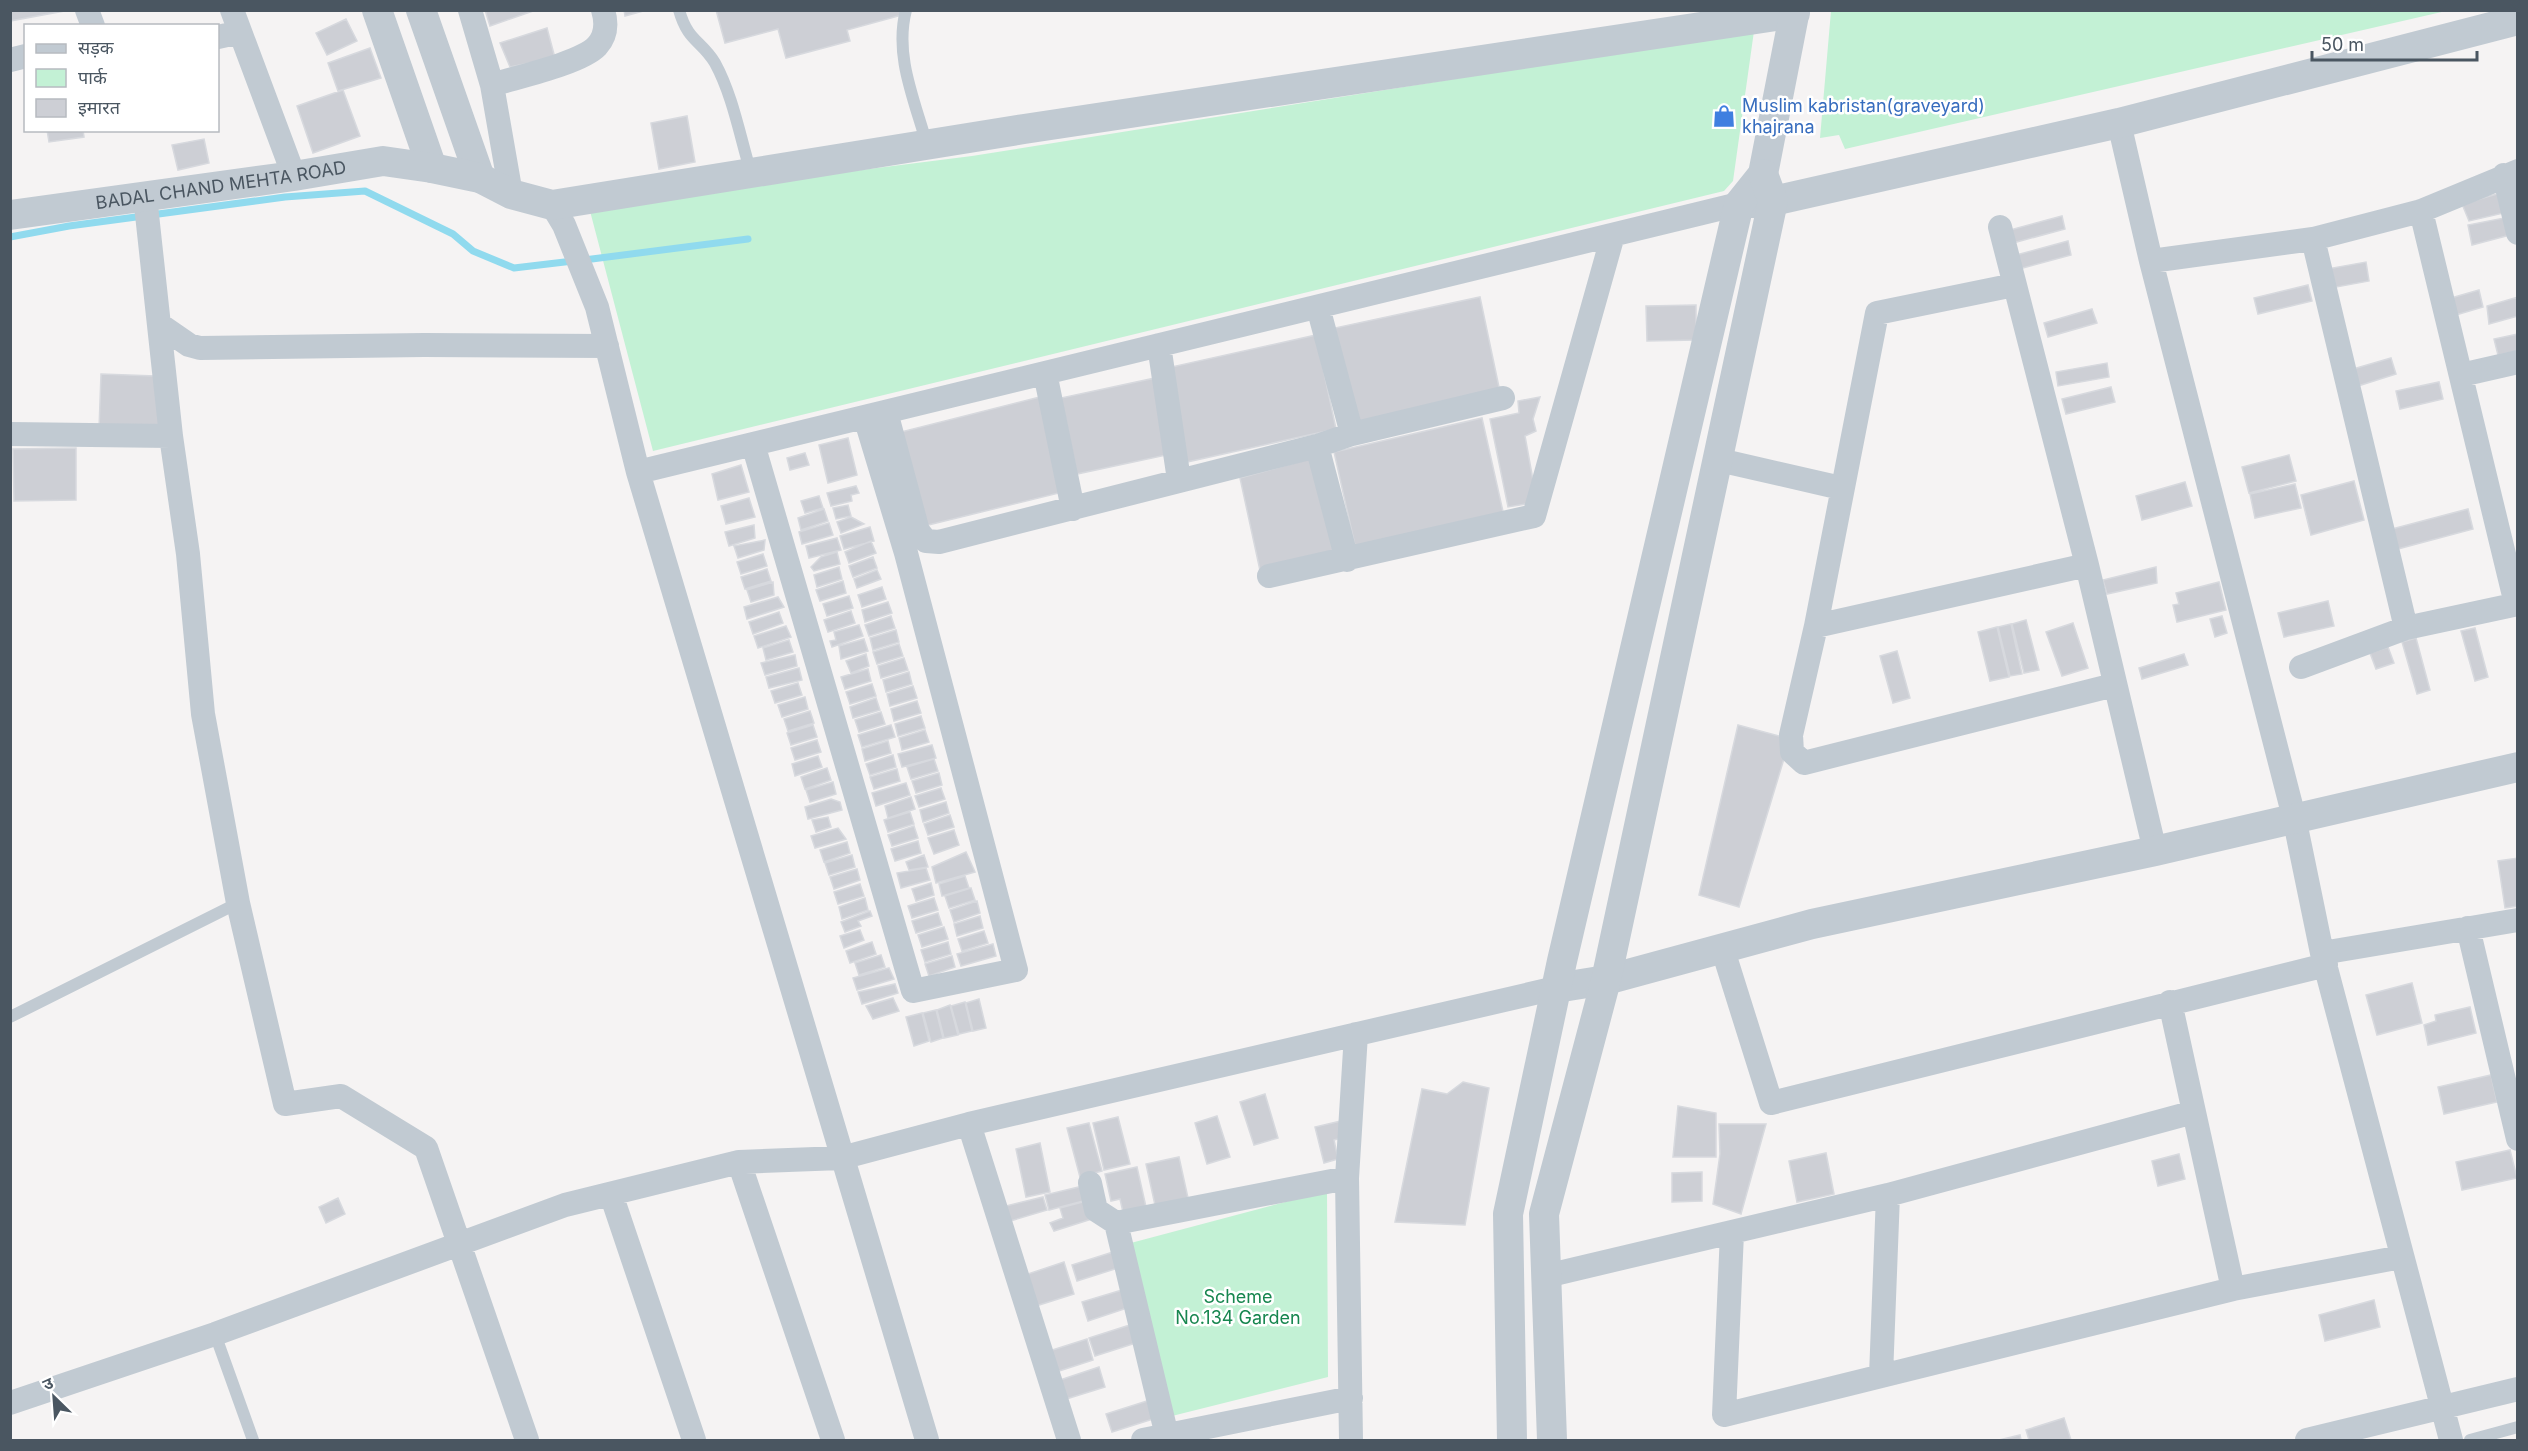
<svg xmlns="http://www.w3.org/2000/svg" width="2528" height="1451" viewBox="0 0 2528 1451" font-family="Inter,'Noto Sans Devanagari',sans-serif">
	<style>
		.green { fill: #c3f1d5 }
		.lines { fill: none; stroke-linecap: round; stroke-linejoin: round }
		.stream { stroke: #90daee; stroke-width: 7 }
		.building { fill: #cdcfd5; stroke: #d7d9de; stroke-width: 1.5 }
		.service { stroke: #c1cad2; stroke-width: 12 }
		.minor { stroke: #c1cad2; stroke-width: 24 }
		.tertiary { stroke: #c1cad2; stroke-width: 30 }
		.labels { text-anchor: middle; stroke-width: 5; stroke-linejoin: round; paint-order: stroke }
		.shop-label { font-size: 18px; fill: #366cbe; stroke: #fff; text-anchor: start }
		.street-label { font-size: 18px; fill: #4a5661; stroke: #fff }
		.park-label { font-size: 18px; fill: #17864f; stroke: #fff }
	</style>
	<rect width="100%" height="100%" fill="#f5f3f3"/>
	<path class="green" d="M 1831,11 L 1831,10 L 2446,11 L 1845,149 L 1839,135 L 1820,138 Z
		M 1754,31 L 1733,181 L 1724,191 L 653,451 L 590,211 L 663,195 L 972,156 Z
		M 1327,1191 L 1328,1377 L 1168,1417 L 1127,1244 Z"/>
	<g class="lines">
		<path class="stream" d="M 10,237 L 69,226 L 285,197 L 365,191 L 453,234 L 473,251 L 514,268 L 573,261
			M 584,260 L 748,239"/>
	</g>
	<path class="building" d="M 10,10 L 70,10 L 10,21 Z
		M 485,10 L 536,10 L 490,26 Z
		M 624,10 L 647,10 L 625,16 Z
		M 716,10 L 901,10 L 902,15 L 847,30 L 850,41 L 786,58 L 778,29 L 725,43 Z
		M 346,19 L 357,41 L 327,55 L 316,33 Z
		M 547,28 L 555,58 L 510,67 L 500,43 Z
		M 370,48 L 381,78 L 338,91 L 328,63 Z
		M 343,90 L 360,136 L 313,153 L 297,106 Z
		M 687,116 L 695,162 L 659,169 L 651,123 Z
		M 47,130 L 83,130 L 84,137 L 49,142 Z
		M 204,139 L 209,163 L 178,170 L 172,145 Z
		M 2504,192 L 2508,212 L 2469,221 L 2462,204 Z
		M 2062,216 L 2065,229 L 2013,243 L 2010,230 Z
		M 2509,217 L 2514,234 L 2472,245 L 2468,225 Z
		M 2068,241 L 2071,255 L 2019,269 L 2016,255 Z
		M 2366,262 L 2369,281 L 2331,288 L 2327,269 Z
		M 2308,285 L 2312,301 L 2258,314 L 2254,298 Z
		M 2479,290 L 2483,307 L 2449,317 L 2444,300 Z
		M 1480,297 L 1500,392 L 1355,423 L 1335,328 Z
		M 2518,297 L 2518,316 L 2489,324 L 2487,306 Z
		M 1696,305 L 1696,340 L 1647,341 L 1646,306 Z
		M 2092,309 L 2097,323 L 2048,337 L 2044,323 Z
		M 2518,334 L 2518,351 L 2498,355 L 2494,339 Z
		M 1316,335 L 1336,429 L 1187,462 L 1167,368 Z
		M 2391,358 L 2396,374 L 2358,386 L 2353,369 Z
		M 2107,363 L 2109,377 L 2058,386 L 2056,372 Z
		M 101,374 L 155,376 L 162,431 L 99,429 Z
		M 1155,378 L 1171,454 L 1077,474 L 1061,398 Z
		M 2439,382 L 2443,399 L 2400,409 L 2396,391 Z
		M 2111,387 L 2115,402 L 2066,414 L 2062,399 Z
		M 1044,396 L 1067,491 L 920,527 L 897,433 Z
		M 1540,397 L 1533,419 L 1536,431 L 1525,436 L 1537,502 L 1508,507 L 1490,419 L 1519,413 L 1518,401 Z
		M 1482,418 L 1504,516 L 1356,550 L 1334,452 Z
		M 848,438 L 857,475 L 828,483 L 819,445 Z
		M 76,448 L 76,500 L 14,501 L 13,449 Z
		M 805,453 L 809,465 L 790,470 L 787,458 Z
		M 2289,455 L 2296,481 L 2249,493 L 2242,467 Z
		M 1312,458 L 1337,558 L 1261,575 L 1240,478 Z
		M 741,465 L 749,492 L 718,500 L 712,474 Z
		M 2354,481 L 2364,520 L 2311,535 L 2301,495 Z
		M 2185,482 L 2192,506 L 2142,520 L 2136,496 Z
		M 2295,484 L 2301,508 L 2255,518 L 2250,494 Z
		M 856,486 L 859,493 L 851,495 L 852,501 L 831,506 L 827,493 Z
		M 819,496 L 823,508 L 805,513 L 801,501 Z
		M 749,498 L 755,517 L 726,524 L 721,506 Z
		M 848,505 L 851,516 L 836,519 L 833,508 Z
		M 824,509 L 828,521 L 801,530 L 798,518 Z
		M 2468,509 L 2473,529 L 2394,550 L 2388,530 Z
		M 851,517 L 864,524 L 841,533 L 837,522 Z
		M 829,523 L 833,535 L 802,544 L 799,532 Z
		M 754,525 L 755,538 L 729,546 L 725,532 Z
		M 870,527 L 874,541 L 844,549 L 840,536 Z
		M 837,538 L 841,550 L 809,558 L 806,546 Z
		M 765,540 L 764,550 L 738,558 L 734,546 Z
		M 871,541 L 876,553 L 849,563 L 845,552 Z
		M 837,552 L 840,564 L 814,571 L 811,567 L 821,557 Z
		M 763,554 L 767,566 L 741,574 L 737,562 Z
		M 873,557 L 877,568 L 853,577 L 849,566 Z
		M 839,567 L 842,579 L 817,587 L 814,575 Z
		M 2156,567 L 2157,583 L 2107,594 L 2103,580 Z
		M 767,569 L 771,581 L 745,589 L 741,577 Z
		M 877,570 L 881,579 L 857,588 L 854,579 Z
		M 843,581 L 846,593 L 820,601 L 816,590 Z
		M 773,582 L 774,595 L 751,602 L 747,590 Z
		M 2219,582 L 2226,610 L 2177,622 L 2173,605 L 2179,604 L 2176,593 Z
		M 882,587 L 886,599 L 862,607 L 858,595 Z
		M 849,596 L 853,608 L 827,616 L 823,604 Z
		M 778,597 L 784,607 L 747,619 L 744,607 Z
		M 2328,601 L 2334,626 L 2284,637 L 2278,613 Z
		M 888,602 L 892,613 L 865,622 L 862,610 Z
		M 851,611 L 855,623 L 828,632 L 824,620 Z
		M 779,612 L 783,623 L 753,634 L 749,622 Z
		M 891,616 L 895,628 L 869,636 L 865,625 Z
		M 2222,616 L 2227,633 L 2215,637 L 2210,619 Z
		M 2026,620 L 2039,670 L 2024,673 L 2012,624 Z
		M 2073,623 L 2088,668 L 2062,676 L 2046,632 Z
		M 2011,624 L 2022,674 L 2010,676 L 1998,627 Z
		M 859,625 L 863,636 L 832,647 L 830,641 L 836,640 L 834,632 Z
		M 786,626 L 791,637 L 758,648 L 754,636 Z
		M 1997,627 L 2009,677 L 1990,681 L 1978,632 Z
		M 2475,628 L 2488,677 L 2475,681 L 2461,631 Z
		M 896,630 L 899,642 L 873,650 L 870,638 Z
		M 2416,638 L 2430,690 L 2417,694 L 2402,642 Z
		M 864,639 L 868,651 L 841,659 L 839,646 Z
		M 789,640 L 793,652 L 766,660 L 763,648 Z
		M 899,644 L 903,656 L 877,664 L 873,652 Z
		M 2388,647 L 2394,663 L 2376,669 L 2370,653 Z
		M 1897,651 L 1910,698 L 1893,703 L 1880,656 Z
		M 866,654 L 869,666 L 851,673 L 846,661 Z
		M 2184,654 L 2188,665 L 2142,679 L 2139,668 Z
		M 795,655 L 797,666 L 765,675 L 761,663 Z
		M 904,658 L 908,670 L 881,678 L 878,666 Z
		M 799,668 L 802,680 L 769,688 L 766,677 Z
		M 868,669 L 871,681 L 845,689 L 841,677 Z
		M 909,672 L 912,684 L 886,692 L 883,680 Z
		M 798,683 L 802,695 L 775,703 L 771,691 Z
		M 872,684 L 876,696 L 850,704 L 846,692 Z
		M 913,686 L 917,698 L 890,706 L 887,694 Z
		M 805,697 L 808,709 L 782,717 L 778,705 Z
		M 876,698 L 880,710 L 853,718 L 850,707 Z
		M 917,701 L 921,713 L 894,721 L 891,709 Z
		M 810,711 L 814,723 L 788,731 L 784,719 Z
		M 881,712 L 885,724 L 859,732 L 855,720 Z
		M 921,716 L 925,728 L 898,736 L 895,724 Z
		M 813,725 L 817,737 L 791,745 L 787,733 Z
		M 891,725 L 895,737 L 862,747 L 858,735 Z
		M 1738,725 L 1790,739 L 1739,907 L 1699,895 Z
		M 925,730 L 929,742 L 902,750 L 899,738 Z
		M 817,740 L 821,752 L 795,760 L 791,748 Z
		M 888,741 L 891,753 L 865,761 L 862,749 Z
		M 932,745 L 936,758 L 902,767 L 898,754 Z
		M 893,755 L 896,767 L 870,775 L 866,764 Z
		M 818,756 L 822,767 L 795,776 L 792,764 Z
		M 934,759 L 938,771 L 911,779 L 907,767 Z
		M 827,768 L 831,780 L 805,789 L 801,777 Z
		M 897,769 L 900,781 L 874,789 L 870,777 Z
		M 939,773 L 942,785 L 916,793 L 912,781 Z
		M 833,782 L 836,794 L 810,802 L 806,790 Z
		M 906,783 L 910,795 L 876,806 L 872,793 Z
		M 941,788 L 945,799 L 919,807 L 915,796 Z
		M 911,797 L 915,809 L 888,818 L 885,806 Z
		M 831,799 L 840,802 L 842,810 L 808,819 L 805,807 Z
		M 946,802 L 949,813 L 923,822 L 920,810 Z
		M 910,812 L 914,824 L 888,832 L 884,820 Z
		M 950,815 L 954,827 L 928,835 L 924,824 Z
		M 828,817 L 831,827 L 816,832 L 812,820 Z
		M 914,826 L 918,838 L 892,846 L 888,835 Z
		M 838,828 L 846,839 L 815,848 L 811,836 Z
		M 954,830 L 959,845 L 934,854 L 928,838 Z
		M 918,841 L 921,853 L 895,861 L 891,849 Z
		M 847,842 L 850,853 L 824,862 L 820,850 Z
		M 966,852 L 975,872 L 936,883 L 932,867 Z
		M 852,855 L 855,867 L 829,875 L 825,863 Z
		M 924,855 L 928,867 L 909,870 L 906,862 Z
		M 2518,858 L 2518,906 L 2505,908 L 2498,861 Z
		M 926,868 L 930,880 L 901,888 L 897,873 Z
		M 857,869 L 860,880 L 834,889 L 830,877 Z
		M 965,876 L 969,888 L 942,896 L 939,884 Z
		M 931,883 L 934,895 L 916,901 L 912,889 Z
		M 860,884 L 864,896 L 838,904 L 834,892 Z
		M 971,888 L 975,900 L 949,908 L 945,896 Z
		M 865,898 L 868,910 L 842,919 L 839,907 Z
		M 934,898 L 938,910 L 912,918 L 908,906 Z
		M 977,901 L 980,913 L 954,922 L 950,910 Z
		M 870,911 L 872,916 L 858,921 L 861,926 L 845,932 L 841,922 Z
		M 938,913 L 942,925 L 916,933 L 912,921 Z
		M 980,916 L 983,928 L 957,936 L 954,924 Z
		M 944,927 L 948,939 L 922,947 L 918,935 Z
		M 860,930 L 864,940 L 844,948 L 840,936 Z
		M 984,931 L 988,943 L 962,951 L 958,939 Z
		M 872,942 L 876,954 L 850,963 L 846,951 Z
		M 948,942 L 951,954 L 925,962 L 921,950 Z
		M 993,944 L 996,956 L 961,966 L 957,954 Z
		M 881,955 L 885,967 L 859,975 L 855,963 Z
		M 952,956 L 955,967 L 929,976 L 925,964 Z
		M 889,968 L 894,979 L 857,990 L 853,978 Z
		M 2412,983 L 2422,1023 L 2377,1035 L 2366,995 Z
		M 895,984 L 898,993 L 862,1004 L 858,992 Z
		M 893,998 L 899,1011 L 873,1019 L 866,1006 Z
		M 979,999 L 986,1028 L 973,1031 L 966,1003 Z
		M 965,1002 L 972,1031 L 959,1034 L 951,1006 Z
		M 950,1005 L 958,1035 L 944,1038 L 937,1010 Z
		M 2470,1007 L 2476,1033 L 2428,1045 L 2424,1025 L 2436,1021 L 2435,1015 Z
		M 936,1010 L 943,1038 L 931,1042 L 923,1013 Z
		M 922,1013 L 929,1041 L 914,1046 L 906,1017 Z
		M 2491,1075 L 2497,1102 L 2444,1114 L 2438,1087 Z
		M 1463,1082 L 1489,1088 L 1465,1225 L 1395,1222 L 1422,1089 L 1447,1094 Z
		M 1265,1094 L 1278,1138 L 1254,1145 L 1240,1102 Z
		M 1678,1106 L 1716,1113 L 1716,1157 L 1673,1157 Z
		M 1217,1116 L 1230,1157 L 1207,1164 L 1195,1123 Z
		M 1118,1117 L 1130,1164 L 1104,1170 L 1093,1123 Z
		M 1341,1121 L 1345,1137 L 1334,1140 L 1338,1159 L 1324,1163 L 1315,1127 Z
		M 1089,1123 L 1102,1171 L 1080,1177 L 1067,1128 Z
		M 1719,1124 L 1766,1124 L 1741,1214 L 1713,1204 L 1720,1154 Z
		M 1040,1143 L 1050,1192 L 1026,1197 L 1016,1149 Z
		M 2510,1150 L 2517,1178 L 2462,1190 L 2456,1162 Z
		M 1826,1153 L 1834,1194 L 1797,1202 L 1789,1161 Z
		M 2179,1154 L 2185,1179 L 2158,1186 L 2152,1161 Z
		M 1179,1157 L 1188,1198 L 1155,1205 L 1146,1164 Z
		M 1137,1167 L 1146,1207 L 1123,1212 L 1120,1199 L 1111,1201 L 1105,1174 Z
		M 1702,1172 L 1702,1201 L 1672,1202 L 1672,1173 Z
		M 1083,1186 L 1087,1200 L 1049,1210 L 1045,1195 Z
		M 1043,1197 L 1047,1210 L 1007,1222 L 1002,1207 Z
		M 338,1198 L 345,1214 L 326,1223 L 319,1207 Z
		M 1090,1200 L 1095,1218 L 1054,1231 L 1050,1223 L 1063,1218 L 1060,1208 Z
		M 1113,1252 L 1118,1268 L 1077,1281 L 1072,1265 Z
		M 1064,1262 L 1074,1294 L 1036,1306 L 1025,1275 Z
		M 1122,1290 L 1127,1308 L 1088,1321 L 1082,1302 Z
		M 2374,1300 L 2380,1327 L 2325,1341 L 2319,1315 Z
		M 1136,1323 L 1142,1341 L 1095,1356 L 1089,1338 Z
		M 1087,1339 L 1093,1360 L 1053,1373 L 1046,1352 Z
		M 1099,1367 L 1105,1387 L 1063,1400 L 1057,1381 Z
		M 1147,1401 L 1153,1419 L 1112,1432 L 1106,1414 Z
		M 2064,1418 L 2071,1440 L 2029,1440 L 2026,1430 Z
		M 2020,1435 L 2021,1440 L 1999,1440 Z"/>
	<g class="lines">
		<path class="service" d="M 679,10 C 688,42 701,40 715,63 C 733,96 740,137 751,173
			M 906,10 C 894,56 915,101 927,145
			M 10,1017 L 238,903
			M 215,1334 L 253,1440
			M 2470,1440 L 2518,1427"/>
		<path class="minor" d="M 87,10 L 93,26
			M 232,10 L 294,176
			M 470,10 L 492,85 L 511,194
			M 218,37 L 240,32
			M 10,60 L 26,56
			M 492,85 C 517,77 581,63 597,46 C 606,36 607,23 603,10
			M 2119,123 L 2151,261 L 2294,817 L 2322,953 L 2451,1440
			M 2504,175 L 2518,233
			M 145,196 L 171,436 L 188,554 L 203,714 L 238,903 L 285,1104 L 341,1096 L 426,1148 L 527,1440
			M 552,205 L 564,225 L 597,307 L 638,472 L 927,1440
			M 2421,211 L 2516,604
			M 2000,227 L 2087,565 L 2155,851
			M 2151,261 L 2313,239 L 2421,211 L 2518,171
			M 2014,285 L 1877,313 L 1816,626 L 2087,565
			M 1318,307 L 1352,434
			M 160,325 L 189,345 L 200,348 L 424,345 L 607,346
			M 1159,345 L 1179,480
			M 1045,373 L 1073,509
			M 2461,375 L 2518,362
			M 886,412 L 918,531 L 926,541 L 939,542 L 1317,446 L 1352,434 L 1503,398
			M 10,434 L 171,436
			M 753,444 L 913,991 L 1016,970 L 906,553 L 865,417
			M 1317,446 L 1347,560
			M 1719,460 L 1841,488
			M 638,472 L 1739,204
			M 1269,576 L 1534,516 L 1613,235
			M 1816,626 L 1791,735 L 1792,752 L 1804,763 L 2114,685
			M 2406,628 L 2518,604
			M 2301,667 L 2406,628 L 2313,239
			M 2468,928 L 2518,1139
			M 1722,947 L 1771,1103 L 2326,965
			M 2322,953 L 2518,920
			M 2170,1002 L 2194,1112
			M 969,1124 L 1069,1440
			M 739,1162 L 833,1440
			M 1090,1183 L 1096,1210 L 1116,1223 L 1167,1436
			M 611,1194 L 694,1440
			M 1116,1223 L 1347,1178
			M 1732,1233 L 1724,1415 L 2233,1289
			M 1546,1276 L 1888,1195 L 2194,1112 L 2233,1289 L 2401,1257
			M 1881,1376 L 1888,1195
			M 10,1403 L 215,1334 L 565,1205 L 739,1162 L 841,1158 L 969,1124 L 1556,988
			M 1143,1440 L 1351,1398
			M 1351,1440 L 1347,1178 L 1356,1034
			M 2307,1440 L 2518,1389"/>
		<g class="tertiary">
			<path d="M 377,10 L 432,168"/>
			<path d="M 421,10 L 480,178"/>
			<path d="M 1754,203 L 1773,201 L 2119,123 L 2518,20"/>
			<path id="s1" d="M 10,215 L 294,176 L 383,161 L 432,168 L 480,178 L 511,194 L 552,205 L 1024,129 L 1795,13"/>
			<path d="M 1556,988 L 1606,980 L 1812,924 L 2155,851 L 2518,767"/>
			<path d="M 1512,1440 L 1508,1214 L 1562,961 L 1739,204 L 1763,174 L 1795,10"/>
			<path d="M 1552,1440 L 1544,1214 L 1606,980 L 1773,201 L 1763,174"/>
		</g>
	</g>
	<defs>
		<g id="shop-bare" transform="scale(1.8)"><path d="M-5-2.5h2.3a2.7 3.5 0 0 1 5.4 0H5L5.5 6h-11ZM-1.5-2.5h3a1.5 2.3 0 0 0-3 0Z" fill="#3f7fe0" stroke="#fff" stroke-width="2.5" paint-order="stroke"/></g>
	</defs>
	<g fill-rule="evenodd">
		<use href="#shop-bare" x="1724" y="116"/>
	</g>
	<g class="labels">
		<g class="shop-label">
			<text x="1742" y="112">Muslim kabristan(graveyard)<tspan x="1742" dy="21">khajrana</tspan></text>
		</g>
		<g class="street-label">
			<text dy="6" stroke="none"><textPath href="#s1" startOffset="213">BADAL CHAND MEHTA ROAD</textPath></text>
		</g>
		<g class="park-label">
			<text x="1238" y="1303">Scheme<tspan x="1238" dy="21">No.134 Garden</tspan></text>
		</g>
	</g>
	<rect width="2528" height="1451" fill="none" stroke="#4a5661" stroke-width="24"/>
	<rect x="24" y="24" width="195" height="108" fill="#ffffff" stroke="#b7bbc0" stroke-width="1.5"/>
	<rect x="36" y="44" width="30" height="9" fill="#c1cad2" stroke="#b7bbc0" stroke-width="1.5"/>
	<text x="78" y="54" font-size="18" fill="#4a5661">सड़क</text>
	<rect x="36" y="69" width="30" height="18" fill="#c3f1d5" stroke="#b7bbc0" stroke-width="1.5"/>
	<text x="78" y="84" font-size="18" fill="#4a5661">पार्क</text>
	<rect x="36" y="99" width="30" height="18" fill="#cdcfd5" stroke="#b7bbc0" stroke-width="1.5"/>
	<text x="78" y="114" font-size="18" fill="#4a5661">इमारत</text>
	<g transform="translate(54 1397) rotate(335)" stroke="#ffffff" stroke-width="4.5" paint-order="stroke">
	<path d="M0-4.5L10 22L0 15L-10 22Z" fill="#4a5661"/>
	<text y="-9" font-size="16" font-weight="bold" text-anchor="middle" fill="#4a5661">उ</text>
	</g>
	<path d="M2312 51v9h165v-9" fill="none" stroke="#4a5661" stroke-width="3"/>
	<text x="2321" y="51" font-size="18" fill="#4a5661" stroke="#ffffff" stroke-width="4.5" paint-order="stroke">50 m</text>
</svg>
